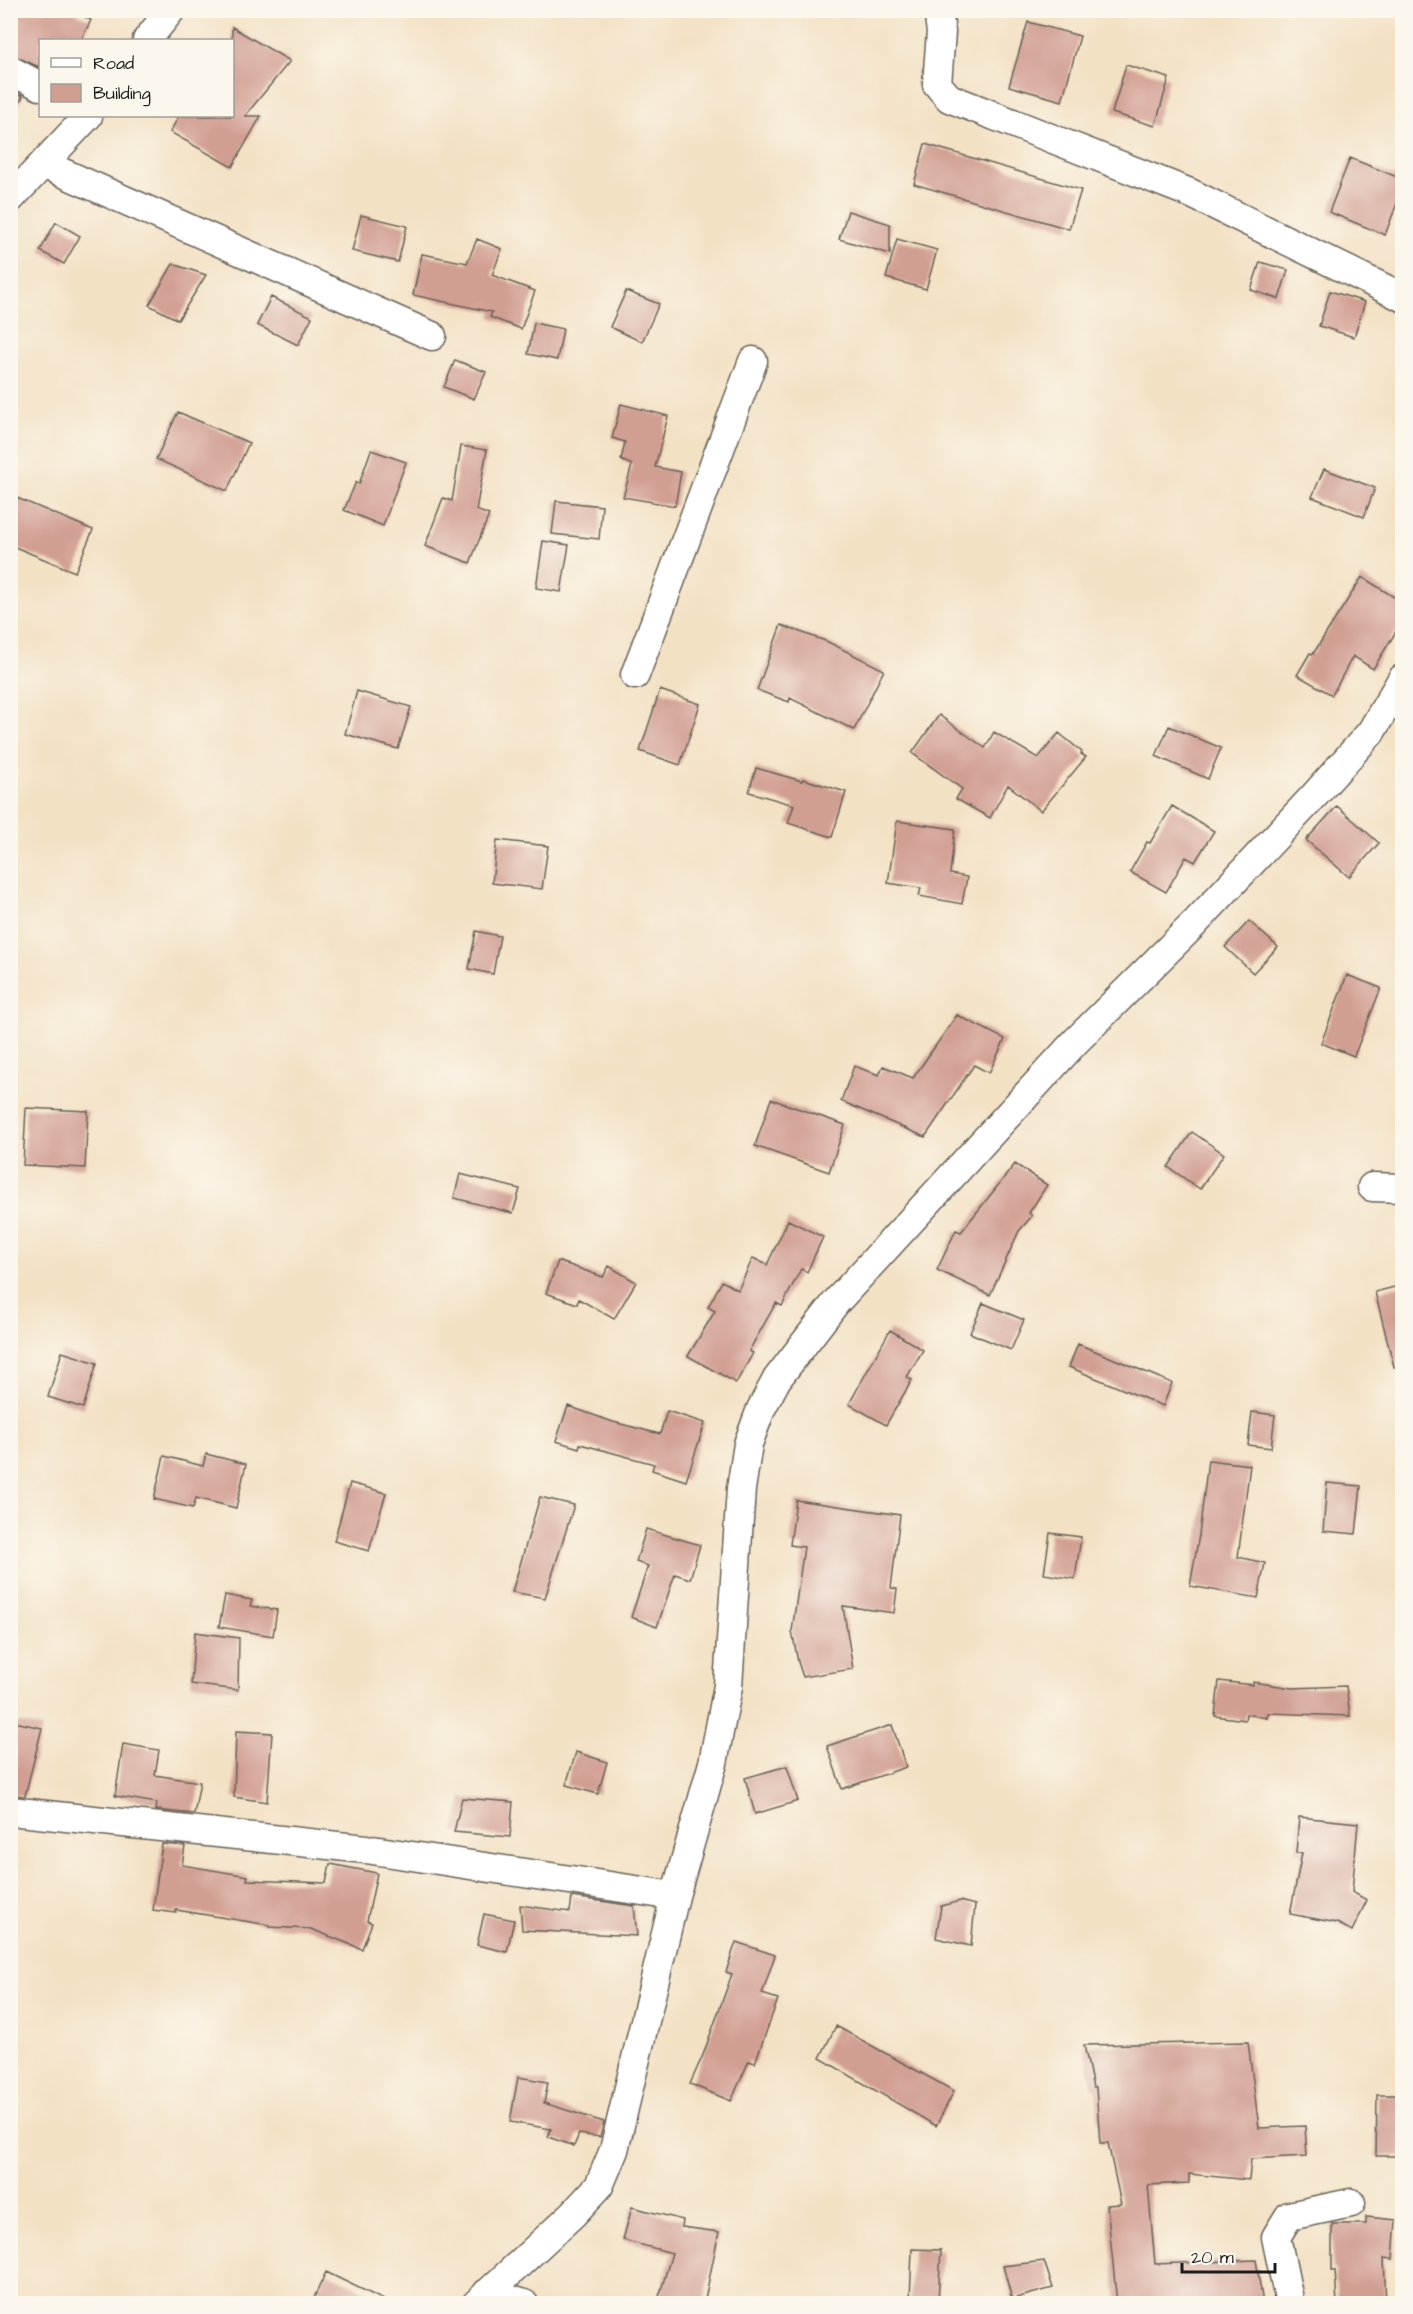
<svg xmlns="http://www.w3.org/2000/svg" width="1413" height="2314" viewBox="0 0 1413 2314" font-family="'Architects Daughter',sans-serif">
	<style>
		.building { fill: #d19e92 }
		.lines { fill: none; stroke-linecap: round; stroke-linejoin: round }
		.minor-casing { stroke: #676157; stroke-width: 31 }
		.minor { stroke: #fff; stroke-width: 28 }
	</style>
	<rect width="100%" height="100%" fill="#fbf7ec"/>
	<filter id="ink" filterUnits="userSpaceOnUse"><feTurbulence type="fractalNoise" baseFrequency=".0167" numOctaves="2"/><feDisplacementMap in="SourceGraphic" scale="12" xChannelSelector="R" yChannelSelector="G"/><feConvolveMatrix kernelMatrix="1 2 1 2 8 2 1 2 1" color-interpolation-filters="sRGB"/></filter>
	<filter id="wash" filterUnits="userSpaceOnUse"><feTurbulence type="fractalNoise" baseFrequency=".008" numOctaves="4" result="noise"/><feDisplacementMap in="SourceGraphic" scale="24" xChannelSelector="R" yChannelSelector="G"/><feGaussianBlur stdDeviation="1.35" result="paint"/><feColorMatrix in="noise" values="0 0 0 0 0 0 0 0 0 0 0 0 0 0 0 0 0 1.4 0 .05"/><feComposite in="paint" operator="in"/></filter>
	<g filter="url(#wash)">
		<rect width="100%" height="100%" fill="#f3e1c4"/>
		<g id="blocks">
			<path class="building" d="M 10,10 L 71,10 L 91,20 L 81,40 L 40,40 L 39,67 L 10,54 Z
				M 1028,22 L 1080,36 L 1062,101 L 1009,86 Z
				M 232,27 L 290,61 L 245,116 L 261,116 L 232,167 L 170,132 L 179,116 L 232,116 Z
				M 1126,65 L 1169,78 L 1155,126 L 1112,113 Z
				M 10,89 L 23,96 L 10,120 Z
				M 925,144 L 1081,190 L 1069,229 L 914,184 Z
				M 1350,158 L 1402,179 L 1402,190 L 1385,235 L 1329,212 Z
				M 848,211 L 890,224 L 890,254 L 839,239 Z
				M 361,215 L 407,226 L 398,262 L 352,251 Z
				M 56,222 L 80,236 L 64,264 L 40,251 Z
				M 477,239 L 502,249 L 492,275 L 535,291 L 521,329 L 490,317 L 492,312 L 413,295 L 422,254 L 467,263 Z
				M 897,239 L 937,250 L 926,289 L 886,278 Z
				M 1260,262 L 1288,270 L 1279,299 L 1251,290 Z
				M 173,264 L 206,275 L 178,320 L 149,305 Z
				M 626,291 L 659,304 L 642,342 L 610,327 Z
				M 1330,291 L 1365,302 L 1354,337 L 1319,326 Z
				M 271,297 L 312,317 L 298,345 L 257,325 Z
				M 534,323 L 563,329 L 557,360 L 528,354 Z
				M 455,360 L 486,372 L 474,399 L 444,387 Z
				M 621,404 L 668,416 L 655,467 L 681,472 L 675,506 L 623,497 L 632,465 L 621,460 L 625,442 L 612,438 Z
				M 178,412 L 249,443 L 227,491 L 156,459 Z
				M 461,446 L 487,450 L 476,510 L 489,515 L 470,563 L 425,546 L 443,498 L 452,501 Z
				M 371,450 L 406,462 L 383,526 L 344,510 L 356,482 L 359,484 Z
				M 1324,469 L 1375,488 L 1364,517 L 1312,497 Z
				M 10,495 L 93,530 L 75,572 L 10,545 Z
				M 556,501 L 602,506 L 599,539 L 552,534 Z
				M 543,541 L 569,545 L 561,592 L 536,588 Z
				M 1362,577 L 1402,602 L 1402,622 L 1373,669 L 1353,656 L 1332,695 L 1297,675 L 1310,653 L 1313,654 Z
				M 781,625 L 828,642 L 884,670 L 854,730 L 790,698 L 789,702 L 757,690 Z
				M 660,690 L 700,704 L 680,765 L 640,751 Z
				M 357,691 L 411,707 L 398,749 L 345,734 Z
				M 939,715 L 985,748 L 994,732 L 1038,758 L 1059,733 L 1082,752 L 1081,754 L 1086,757 L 1041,811 L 1008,785 L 990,818 L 956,799 L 962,789 L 912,753 Z
				M 1169,726 L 1221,748 L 1208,779 L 1156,756 Z
				M 756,768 L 802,781 L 803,779 L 846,792 L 832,837 L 788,823 L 794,805 L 749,792 Z
				M 1172,806 L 1214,831 L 1195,862 L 1186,857 L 1166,892 L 1130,872 L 1147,842 L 1150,843 Z
				M 1337,806 L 1379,843 L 1349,877 L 1306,840 Z
				M 897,821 L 955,829 L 950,874 L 967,877 L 962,904 L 919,896 L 921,888 L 888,883 Z
				M 497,840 L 548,846 L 542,889 L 492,883 Z
				M 1249,921 L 1278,947 L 1253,973 L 1225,947 Z
				M 476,931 L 500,936 L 493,974 L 469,969 Z
				M 1347,975 L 1381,988 L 1354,1056 L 1321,1043 Z
				M 957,1015 L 1005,1039 L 989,1073 L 974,1065 L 925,1137 L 841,1101 L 854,1066 L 879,1075 L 883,1066 L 913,1078 Z
				M 771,1099 L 845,1125 L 829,1172 L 755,1146 Z
				M 26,1108 L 88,1111 L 85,1168 L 23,1165 Z
				M 1192,1132 L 1224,1154 L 1200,1189 L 1168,1167 Z
				M 1015,1164 L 1047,1185 L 1029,1213 L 1032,1216 L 1019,1231 L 990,1295 L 937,1270 L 956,1230 L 961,1232 Z
				M 460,1174 L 520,1189 L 513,1213 L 454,1198 Z
				M 788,1220 L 823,1237 L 807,1272 L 801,1269 L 782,1306 L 776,1303 L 749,1351 L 753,1353 L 736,1383 L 688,1356 L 715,1311 L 708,1307 L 722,1281 L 738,1290 L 753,1258 L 767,1265 Z
				M 558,1261 L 603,1277 L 609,1266 L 636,1282 L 614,1319 L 579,1299 L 577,1304 L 546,1293 Z
				M 1402,1285 L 1402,1366 L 1394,1367 L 1375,1292 Z
				M 983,1303 L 1024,1320 L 1011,1350 L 970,1333 Z
				M 890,1330 L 923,1350 L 907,1377 L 912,1380 L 886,1425 L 849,1404 Z
				M 1078,1344 L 1172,1383 L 1163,1406 L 1069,1367 Z
				M 62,1352 L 97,1363 L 83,1408 L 48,1397 Z
				M 568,1406 L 613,1422 L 660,1434 L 667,1411 L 705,1423 L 686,1481 L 652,1470 L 654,1464 L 580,1444 L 579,1448 L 556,1441 Z
				M 1252,1412 L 1275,1415 L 1271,1448 L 1248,1445 Z
				M 206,1454 L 246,1464 L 236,1508 L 196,1498 L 193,1508 L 154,1499 L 164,1456 L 203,1466 Z
				M 1208,1460 L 1250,1465 L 1238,1557 L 1265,1563 L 1258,1598 L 1190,1586 L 1199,1535 Z
				M 350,1483 L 386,1493 L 369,1551 L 334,1541 Z
				M 1327,1483 L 1361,1486 L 1356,1534 L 1323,1531 Z
				M 540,1497 L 574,1505 L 545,1598 L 512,1592 Z
				M 796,1500 L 900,1515 L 891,1588 L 897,1589 L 894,1613 L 843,1606 L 853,1669 L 803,1677 L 798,1662 L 792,1631 L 804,1547 L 790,1545 Z
				M 646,1529 L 700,1545 L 690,1579 L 675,1574 L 657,1627 L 631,1617 L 648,1566 L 636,1562 Z
				M 1050,1533 L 1081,1537 L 1075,1579 L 1044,1574 Z
				M 225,1595 L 252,1600 L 250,1606 L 277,1610 L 273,1636 L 219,1627 Z
				M 195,1632 L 239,1638 L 238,1690 L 191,1684 Z
				M 1219,1681 L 1253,1685 L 1253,1682 L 1292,1688 L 1346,1686 L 1350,1716 L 1268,1713 L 1267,1718 L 1246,1714 L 1245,1720 L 1215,1716 Z
				M 10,1721 L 42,1728 L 25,1796 L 10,1795 Z
				M 892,1725 L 906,1767 L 842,1789 L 827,1746 Z
				M 236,1731 L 272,1733 L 267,1802 L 234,1797 Z
				M 123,1744 L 159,1750 L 155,1775 L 200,1782 L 194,1814 L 156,1810 L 157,1803 L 115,1796 Z
				M 576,1752 L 607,1762 L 598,1794 L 566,1785 Z
				M 787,1766 L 798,1801 L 755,1814 L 745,1778 Z
				M 462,1798 L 513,1802 L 510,1837 L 454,1832 Z
				M 1299,1817 L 1358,1823 L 1352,1892 L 1367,1900 L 1352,1931 L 1337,1923 L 1290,1914 L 1302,1853 L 1296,1853 Z
				M 162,1844 L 185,1846 L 182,1865 L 248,1876 L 247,1880 L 326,1883 L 330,1864 L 377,1873 L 367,1921 L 372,1923 L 362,1949 L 311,1929 L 269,1927 L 269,1925 L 176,1910 L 176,1913 L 153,1910 Z
				M 572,1897 L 634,1906 L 637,1936 L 522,1930 L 520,1905 L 570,1912 Z
				M 960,1901 L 975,1905 L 971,1946 L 936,1938 L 941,1906 Z
				M 484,1914 L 514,1920 L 507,1952 L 477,1945 Z
				M 736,1942 L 775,1955 L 762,1994 L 778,1999 L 755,2063 L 749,2061 L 731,2101 L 690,2084 L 703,2055 L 732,1974 L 726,1972 Z
				M 836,2026 L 954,2091 L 936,2126 L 820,2058 Z
				M 1248,2042 L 1259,2128 L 1305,2126 L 1307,2156 L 1251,2159 L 1249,2180 L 1189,2174 L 1189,2183 L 1148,2185 L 1155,2264 L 1256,2260 L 1263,2304 L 1117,2304 L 1107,2205 L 1121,2204 L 1108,2143 L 1100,2143 L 1096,2088 L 1093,2088 L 1084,2045 Z
				M 518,2077 L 548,2082 L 544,2103 L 604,2122 L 600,2137 L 579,2134 L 574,2146 L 548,2137 L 551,2129 L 510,2122 Z
				M 1377,2095 L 1402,2095 L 1402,2156 L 1376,2156 Z
				M 632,2207 L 683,2220 L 682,2227 L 719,2232 L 704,2304 L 673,2304 L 658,2300 L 672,2253 L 623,2240 Z
				M 1366,2217 L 1396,2220 L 1393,2259 L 1384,2258 L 1386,2304 L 1337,2304 L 1335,2270 L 1332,2270 L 1332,2224 L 1366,2224 Z
				M 912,2249 L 941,2250 L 938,2301 L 910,2300 Z
				M 1044,2261 L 1053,2288 L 1012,2299 L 1003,2266 Z
				M 326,2272 L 392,2304 L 311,2304 Z"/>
		</g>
	</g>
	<g filter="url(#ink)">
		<use href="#blocks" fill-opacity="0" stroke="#676157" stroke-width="1.5"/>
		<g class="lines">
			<g class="minor-casing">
				<path id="minor" d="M 938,10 L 941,32 L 937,84 L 949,98 L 1190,193 L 1402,297
					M 147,40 L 171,10
					M 10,70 L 40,86
					M 43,164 L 432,336
					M 10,199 L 88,116
					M 635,675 L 753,361
					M 1372,1187 L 1402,1188
					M 10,1811 L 366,1849 L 675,1896
					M 487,2293 L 524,2304
					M 476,2304 L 573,2214 L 599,2186 L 614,2150 L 675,1896 L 713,1763 L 728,1686 L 741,1489 L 748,1444 L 761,1409 L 777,1379 L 837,1301 L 1075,1042 L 1195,923 L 1314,796 L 1371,732 L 1402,679
					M 1290,2304 L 1276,2237 L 1289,2216 L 1351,2203"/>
			</g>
			<use href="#minor" class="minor"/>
		</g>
	</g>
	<rect width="1413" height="2314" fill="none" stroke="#fbf7ec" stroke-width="36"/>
	<rect x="39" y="39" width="195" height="78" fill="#fbf7ec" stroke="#a29f99" stroke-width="1.5"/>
	<rect x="51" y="58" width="30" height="9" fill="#ffffff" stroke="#a29f99" stroke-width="1.5"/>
	<text x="93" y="69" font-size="18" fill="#1c1c1c">Road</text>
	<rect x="51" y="84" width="30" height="18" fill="#d19e92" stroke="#a29f99" stroke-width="1.5"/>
	<text x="93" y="99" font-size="18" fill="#1c1c1c">Building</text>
	<path d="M1182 2263v9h93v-9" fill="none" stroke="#1c1c1c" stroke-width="3"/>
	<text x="1191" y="2263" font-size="18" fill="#1c1c1c" stroke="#fbf7ec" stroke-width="4.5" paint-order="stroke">20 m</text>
</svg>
